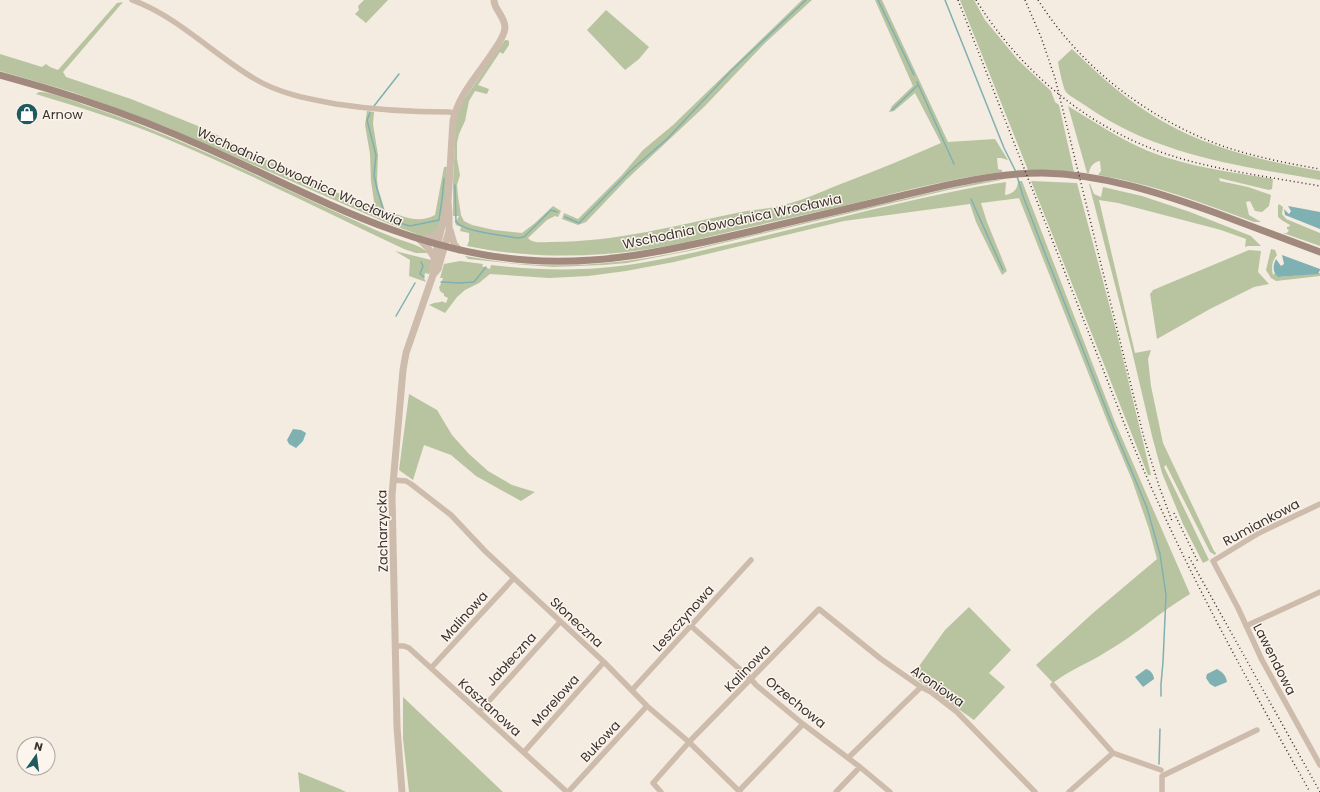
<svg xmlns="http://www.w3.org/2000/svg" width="1320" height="792" viewBox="0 0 1320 792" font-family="Poppins,sans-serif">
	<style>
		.green { fill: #b8c4a0 }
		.water { fill: #7fb0b2 }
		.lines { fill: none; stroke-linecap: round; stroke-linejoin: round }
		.stream { stroke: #7fb0b2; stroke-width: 1.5 }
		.minor { stroke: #cdbbac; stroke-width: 5.5 }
		.tertiary { stroke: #cdbbac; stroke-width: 7 }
		.secondary { stroke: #a18a7d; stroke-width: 7 }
		.rail { stroke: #3b302b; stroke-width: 1.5; stroke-dasharray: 1 3; stroke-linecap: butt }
		.labels { text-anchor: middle; stroke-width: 3; stroke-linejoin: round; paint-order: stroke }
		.poi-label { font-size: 13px; fill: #3b302b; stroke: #fbf5ee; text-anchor: start }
		.street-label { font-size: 13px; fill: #3b302b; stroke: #fbf5ee }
	</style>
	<rect width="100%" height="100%" fill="#f4ebe1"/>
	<path class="green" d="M 364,0 L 388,0 L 366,23 L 355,14 L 359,10 L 358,6 Z
		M 802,0 L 812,0 L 766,42 L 705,106 L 626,180 L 586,222 L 578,225 L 562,219 L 564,213 L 578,219 L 622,175 L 643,150 L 673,125 Z
		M 875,0 L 882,0 L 948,142 L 995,139 L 1008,160 L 1001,158 L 997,158 L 998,169 L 1002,170 L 1002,172 C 954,178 907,190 860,202 C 818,212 776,221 733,231 C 703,238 673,246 642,250 C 583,258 525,258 467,246 L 469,241 L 469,233 L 460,231 L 461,227 L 456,225 L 455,221 L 457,220 L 459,216 L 453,216 L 453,184 L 456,117 L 464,100 L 505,40 L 507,40 L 509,41 L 509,45 L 503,54 L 500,52 L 478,85 L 489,89 L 487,94 L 475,91 L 469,101 L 465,121 L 459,134 L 457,143 L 457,159 L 460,175 L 457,185 L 458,196 L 461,215 L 464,221 L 472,225 L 494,230 L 522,233 L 535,223 L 553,206 L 561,211 L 558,217 L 555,216 L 547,220 L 528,238 C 533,244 544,242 551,242 C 616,242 678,225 741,212 C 755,209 770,209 783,205 C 804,200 825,190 846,182 C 878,170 909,157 941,143 L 915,93 L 894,111 L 889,112 L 892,106 L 913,86 Z
		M 960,0 L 974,0 L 985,20 L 1018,60 L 1051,91 L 1055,102 L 1059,105 L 1074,172 L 1046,170 L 1028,170 Z
		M 123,2 L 63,72 L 66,77 L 131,99 L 203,128 L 304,179 L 375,208 L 371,181 L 370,154 L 365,125 L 367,111 L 374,112 L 373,124 L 378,155 L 377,179 L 378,188 L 385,211 C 403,215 417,225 435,215 L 444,167 L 447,167 L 445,202 L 437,233 L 422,236 L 387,223 L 169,128 L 72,92 L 0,71 L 0,54 L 42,67 L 46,64 L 50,67 L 58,70 L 117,3 Z
		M 606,10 L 649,47 L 639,59 L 625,70 L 587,30 Z
		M 1072,49 C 1100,76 1128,102 1162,121 C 1210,149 1265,161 1320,171 L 1320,180 C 1240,166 1157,155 1089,108 C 1084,104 1069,96 1066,92 C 1063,88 1059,68 1058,62 Z
		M 39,92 C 50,91 81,104 94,108 C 184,139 269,182 356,221 C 369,227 382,233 395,238 C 407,242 419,245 429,253 L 416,253 L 404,249 C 324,211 245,171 162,137 C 121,120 78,107 36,94 Z
		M 1068,106 C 1094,122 1120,139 1148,151 C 1188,167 1231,172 1273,179 L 1272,189 L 1269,190 L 1219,178 L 1220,181 L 1248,187 L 1271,195 L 1269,206 L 1262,212 L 1255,211 L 1250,201 L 1246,202 L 1249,215 L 1261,222 L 1254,222 C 1203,203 1152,184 1098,175 L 1101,171 L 1100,161 C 1093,162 1090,167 1089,173 L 1087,173 Z
		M 1006,179 L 948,190 L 689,251 L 627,263 L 603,265 L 554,267 L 526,265 L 468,259 L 465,256 C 484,259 503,263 522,264 C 580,268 633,262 689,250 L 938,191 L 980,182 Z
		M 1018,181 L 1022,181 L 1115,422 L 1190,594 C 1161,611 1136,635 1106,652 C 1089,663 1069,670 1053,683 L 1036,665 L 1093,613 L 1157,559 L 1149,529 L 1132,480 L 1108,423 L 1019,198 L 981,203 L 987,222 L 1007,271 L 1002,275 L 976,222 L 970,204 L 844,221 L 674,262 L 626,271 L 588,276 L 549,278 L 490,274 L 479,283 L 465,290 L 457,297 L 445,313 L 429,305 L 434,303 L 441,302 L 441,301 L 446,303 L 448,298 L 444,296 L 444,294 L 440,291 L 439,287 L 440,286 L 443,278 L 440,278 L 444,264 L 460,261 L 483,264 L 482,266 L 490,269 L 491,265 C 527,269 563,271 600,268 C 650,264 699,251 748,240 C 826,221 903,201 981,186 L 1006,182 L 1005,195 C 1013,194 1018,189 1018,181 Z
		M 1031,181 L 1077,183 L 1117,334 L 1151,475 L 1148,475 Z
		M 1089,184 L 1090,184 L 1094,194 L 1101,197 L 1103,187 L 1142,196 L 1190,212 L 1251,236 L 1261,246 L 1248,246 L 1245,247 L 1246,239 L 1221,230 L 1118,203 L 1099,200 L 1135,353 L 1151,350 L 1148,359 L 1151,386 L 1163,443 L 1214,551 L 1216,553 L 1215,555 L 1210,552 L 1166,465 L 1164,467 L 1209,560 L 1203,563 L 1183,524 L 1162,473 L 1152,436 L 1131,347 Z
		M 1279,204 L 1283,207 L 1282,214 L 1286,219 L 1320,233 L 1320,246 L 1283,233 L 1287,233 L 1289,230 L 1287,229 L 1287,227 L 1290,226 L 1290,225 L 1283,221 L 1278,217 L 1278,206 Z
		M 1271,249 L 1275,250 L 1277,255 C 1272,261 1271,267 1273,275 L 1275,273 L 1278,277 L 1280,277 L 1320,273 L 1320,276 L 1276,281 L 1271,278 L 1266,270 Z
		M 1249,250 L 1261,251 L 1258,272 L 1269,284 L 1254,287 L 1210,309 L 1157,339 L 1150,294 L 1153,290 Z
		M 395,251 L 431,260 L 429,274 L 425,273 L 424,278 L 426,282 L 409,276 L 410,260 Z
		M 409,394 L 437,410 L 452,435 L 469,454 L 488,471 L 512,485 L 535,492 L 521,501 L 476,476 L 451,455 L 424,445 L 413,480 L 399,470 Z
		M 969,607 L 1011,650 L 989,673 L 1005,687 L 974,720 L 912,676 L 945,630 Z
		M 403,697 L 503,792 L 409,792 L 403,739 Z
		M 298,772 L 340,789 L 346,792 L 300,792 Z"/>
	<path class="water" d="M 1288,206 L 1320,212 L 1320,229 L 1285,215 L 1284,209 L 1289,214 L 1291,211 Z
		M 1282,255 L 1320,269 L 1320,270 L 1318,274 L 1278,277 C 1272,272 1273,265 1276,259 L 1281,266 L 1284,264 Z
		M 293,429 L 301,430 L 306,433 L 303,441 L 296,448 L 289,444 L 287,440 Z
		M 1146,669 C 1150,670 1154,674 1154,679 L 1143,687 L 1135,677 Z
		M 1217,669 C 1222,672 1226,675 1227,682 L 1215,687 L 1210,684 L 1206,678 L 1207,674 Z"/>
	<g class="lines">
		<path class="stream" d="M 878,0 L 914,75
			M 945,0 L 1004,148 L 1016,172
			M 917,82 L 954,164
			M 374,106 L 399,74
			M 892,110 L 918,85
			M 370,113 L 367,120 L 376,155 L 374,175 L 377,189 L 386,219 L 410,226 L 439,220 L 442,199 L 444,179
			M 1017,176 L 1023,196 L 1041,243 L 1114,429 L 1147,508 L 1160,554 L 1166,595 L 1163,662 L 1161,684 L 1161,696
			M 455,185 L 456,222 C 468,233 502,235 518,238 L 524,237 L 551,210 L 557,212
			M 971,199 L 1003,270
			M 565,217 L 579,223 L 630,171 L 667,139 L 731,71 L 806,0
			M 421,262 L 423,266 L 420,274 L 424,277
			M 441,282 L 460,283 L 474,282 L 486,267
			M 396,316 L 415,283
			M 1159,764 L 1160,729"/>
		<path class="minor" d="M 132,0 C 177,16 214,55 255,79 C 280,94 309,99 336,104 C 375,110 410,112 449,112 L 454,113
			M 393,480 L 406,481 L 411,484 L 451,515 L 485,551 L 604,662 L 647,706 L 689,742 L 740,792
			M 1320,504 L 1259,533 L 1213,561 L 1238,608 L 1262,660 L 1320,765
			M 691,626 L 751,679 L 756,685 L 803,724 L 860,767 L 890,792
			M 1246,626 L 1320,592
			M 396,646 L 404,646 L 409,648 L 567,792
			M 431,668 L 514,578
			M 1053,685 L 1113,753
			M 632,690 L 751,560
			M 479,712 L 560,622
			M 524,752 L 604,662
			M 848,758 L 921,687
			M 739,791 L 803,724
			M 568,792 L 647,706
			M 661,792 L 653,783 L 691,740 L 819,609 L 881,659 L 921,687 L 931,692 L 957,712 L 1035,792
			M 836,792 L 860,767
			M 1069,792 L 1113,753 L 1161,770
			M 1162,792 L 1162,776 L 1257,730"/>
		<path class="tertiary" d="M 450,230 L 454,244 L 459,250
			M 419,239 L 433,237 L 440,231
			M 419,239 L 428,248 L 434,257
			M 433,275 L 432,268 L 447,205
			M 402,792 L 397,727 L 392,495 L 403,370 L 406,353 L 433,275 L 438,269 L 449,231 L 449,212 L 448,202 L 453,121 C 458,96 477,76 491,55 C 496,47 504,38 505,28 C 505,16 494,10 494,0"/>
		<path class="secondary" d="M 0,75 C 29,83 58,91 86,101 C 125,114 164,129 202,146 C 307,192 409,252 526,260 C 603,266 670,250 744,233 C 794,221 843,210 892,198 C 942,186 991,173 1042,173 C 1103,174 1160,193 1216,213 C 1251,226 1285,239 1320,252"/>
		<path class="rail" d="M 958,0 L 1126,428 C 1177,554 1243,673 1310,792
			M 976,0 C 1024,77 1098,136 1186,160 C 1230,172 1275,178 1320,186
			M 1025,0 L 1041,37 L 1055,78 L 1144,438 L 1159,486 L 1172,521
			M 1038,0 C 1080,66 1144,116 1217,144 C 1250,156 1285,163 1320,169
			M 1174,513 L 1198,562
			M 1189,557 L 1320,792"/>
	</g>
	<defs>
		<g id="shop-disc" transform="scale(1.15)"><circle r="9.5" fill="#1f5a5e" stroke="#fbf5ee"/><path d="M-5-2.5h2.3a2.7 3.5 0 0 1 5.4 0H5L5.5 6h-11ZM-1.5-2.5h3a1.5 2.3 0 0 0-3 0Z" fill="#fff"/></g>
	</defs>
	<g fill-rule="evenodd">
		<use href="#shop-disc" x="27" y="114"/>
	</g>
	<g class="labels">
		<g class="poi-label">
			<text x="42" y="119">Arnow</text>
		</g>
		<g class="street-label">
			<text transform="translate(300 176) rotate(24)" y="5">Wschodnia Obwodnica Wrocławia</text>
			<text transform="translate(732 221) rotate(-12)" y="5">Wschodnia Obwodnica Wrocławia</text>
			<text transform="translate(1261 522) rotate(-28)" y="5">Rumiankowa</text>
			<text transform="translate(382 531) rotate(-91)" y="5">Zacharzycka</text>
			<text transform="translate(464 616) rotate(-48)" y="5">Malinowa</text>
			<text transform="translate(683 618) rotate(-48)" y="5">Leszczynowa</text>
			<text transform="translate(577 622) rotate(43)" y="5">Słoneczna</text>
			<text transform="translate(511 659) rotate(-48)" y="5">Jabłeczna</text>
			<text transform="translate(1275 659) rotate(63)" y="5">Lawendowa</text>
			<text transform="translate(747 668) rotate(-46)" y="5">Kalinowa</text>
			<text transform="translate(938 686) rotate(35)" y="5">Aroniowa</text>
			<text transform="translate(555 700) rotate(-48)" y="5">Morelowa</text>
			<text transform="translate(796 702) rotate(39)" y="5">Orzechowa</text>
			<text transform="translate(490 707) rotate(42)" y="5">Kasztanowa</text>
			<text transform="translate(600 741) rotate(-47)" y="5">Bukowa</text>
		</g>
	</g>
	<g transform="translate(36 756) rotate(14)"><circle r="19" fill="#fbf5ee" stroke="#aea6a0"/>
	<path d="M0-3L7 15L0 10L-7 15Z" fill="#1f5a5e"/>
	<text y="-6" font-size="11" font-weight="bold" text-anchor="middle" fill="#3b302b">N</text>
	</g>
</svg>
